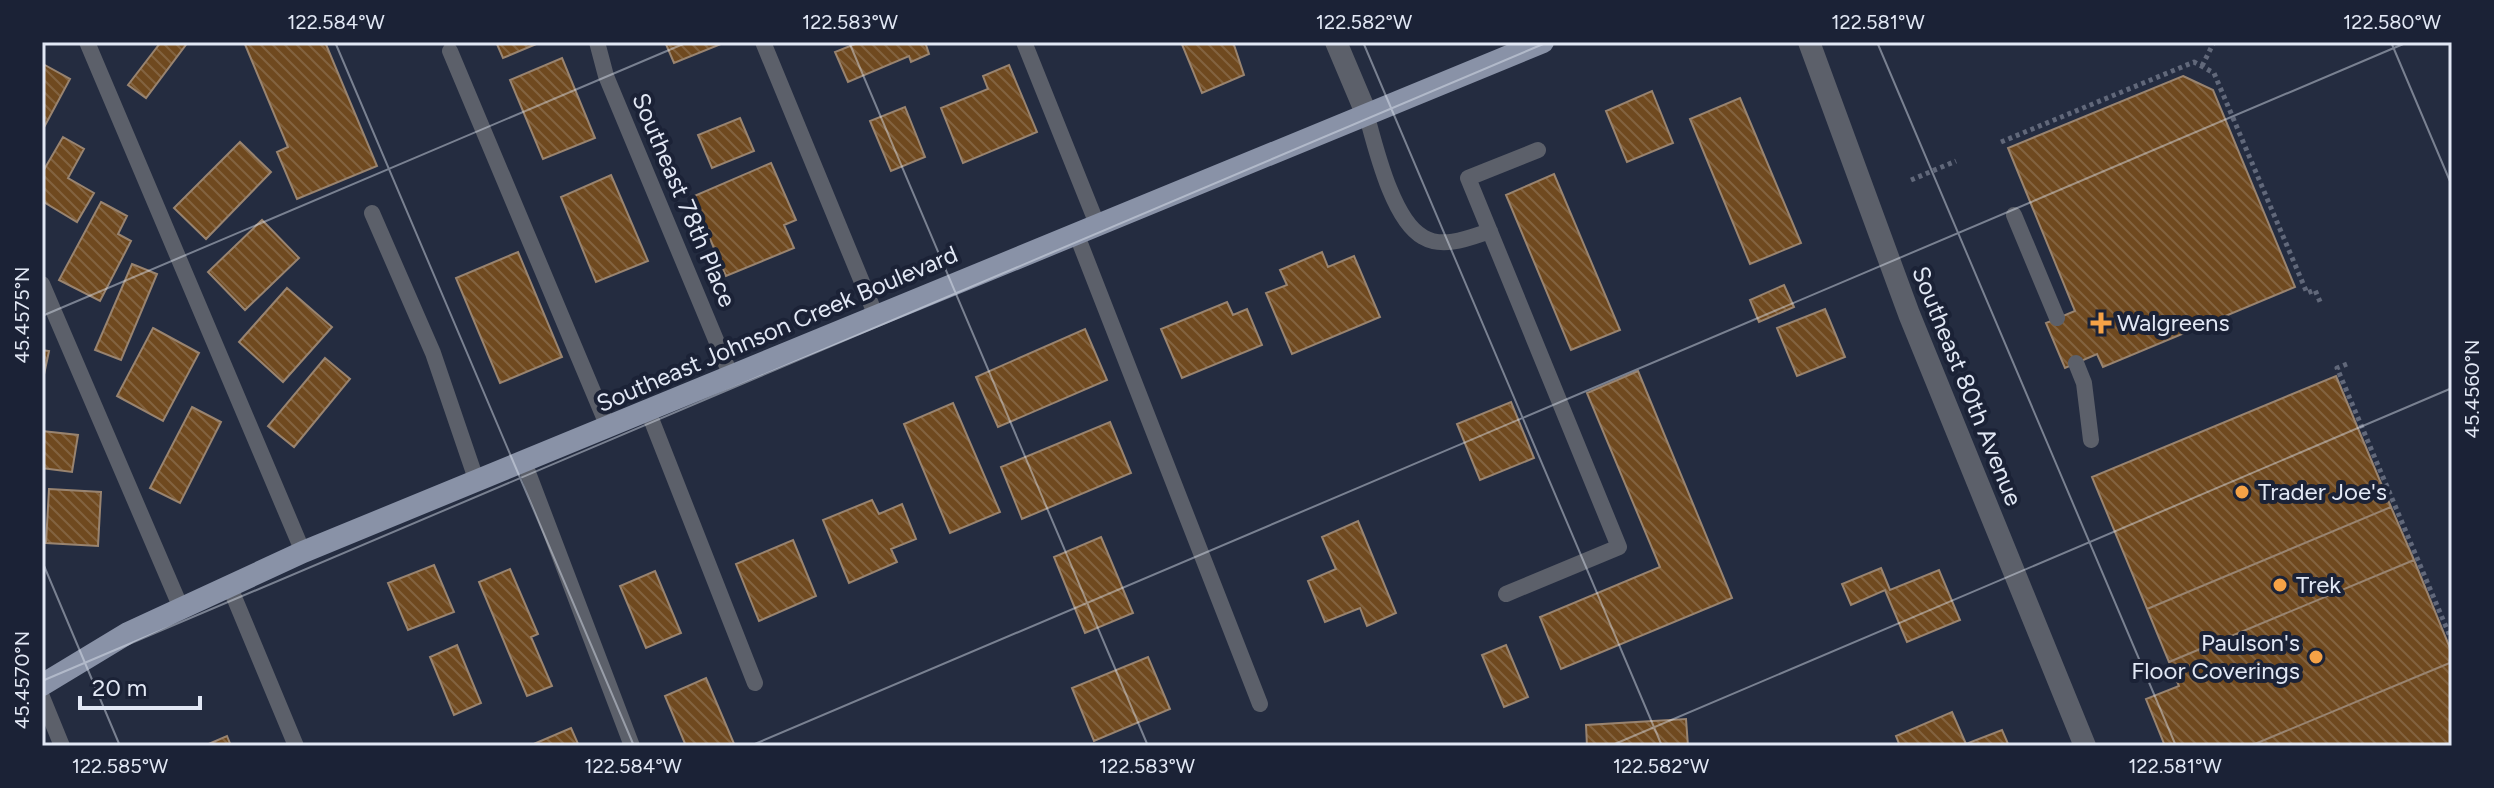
<svg xmlns="http://www.w3.org/2000/svg" width="2494" height="788" viewBox="0 0 2494 788" font-family="Figtree,sans-serif">
	<style>
		.building { fill: url(#building-back-hatch); stroke: #998470; stroke-width: 2 }
		.lines { fill: none; stroke-linecap: round; stroke-linejoin: round }
		.path { stroke: #61687a; stroke-width: 5; stroke-dasharray: 4 4; stroke-linecap: butt }
		.service { stroke: #5c606a; stroke-width: 16 }
		.minor { stroke: #5c606a; stroke-width: 22 }
		.primary { stroke: #8992a7; stroke-width: 22 }
		.ticks { fill: none; stroke: #e2e8f5; stroke-width: 2; stroke-opacity: 0.45 }
		.poi-dot { fill: #f5a246; stroke: #1b2236; stroke-width: 3 }
		.labels { text-anchor: middle; stroke-width: 8; stroke-linejoin: round; paint-order: stroke }
		.street-label { font-size: 24px; fill: #e2e8f5; stroke: #1b2236 }
		.poi-label { font-size: 24px; fill: #e2e8f5; stroke: #1b2236; text-anchor: start }
		.neatline { fill: none; stroke: #e2e8f5; stroke-width: 3 }
		.ticks-label { font-size: 20px; text-anchor: middle; fill: #e2e8f5 }
	</style>
	<defs>
		<pattern id="building-back-hatch" width="6" height="6" patternUnits="userSpaceOnUse" patternTransform="scale(2)"><rect width="6" height="6" fill="#6f491f"/><path d="M-1 5l2 2M0 0l6 6M5-1l2 2" fill="none" stroke="#836340"/></pattern>
	</defs>
	<rect width="100%" height="100%" fill="#242c40"/>
	<path class="building" d="M 161,42 L 188,42 L 146,98 L 128,85 Z
		M 244,42 L 325,42 L 377,166 L 297,199 L 277,152 L 288,147 Z
		M 496,42 L 541,42 L 503,58 Z
		M 665,42 L 720,42 L 721,44 L 674,63 Z
		M 860,42 L 925,42 L 929,54 L 911,62 L 909,56 L 848,82 L 835,52 Z
		M 1181,42 L 1233,42 L 1244,75 L 1202,93 Z
		M 562,58 L 595,138 L 543,159 L 510,80 Z
		M 43,64 L 70,79 L 42,131 L 42,65 Z
		M 1009,65 L 1037,132 L 963,163 L 941,108 L 988,89 L 983,76 Z
		M 2183,76 L 2213,90 L 2295,287 L 2103,367 L 2097,354 L 2065,368 L 2046,323 L 2075,311 L 2008,148 Z
		M 1652,91 L 1673,143 L 1627,162 L 1606,111 Z
		M 1740,98 L 1801,243 L 1750,264 L 1690,119 Z
		M 905,107 L 925,157 L 891,171 L 870,121 Z
		M 740,118 L 754,151 L 712,168 L 698,135 Z
		M 63,137 L 84,149 L 68,178 L 94,193 L 77,222 L 42,201 L 42,173 Z
		M 240,142 L 271,172 L 206,239 L 174,208 Z
		M 771,163 L 796,220 L 784,225 L 794,248 L 726,276 L 692,197 Z
		M 1554,174 L 1620,330 L 1571,350 L 1506,195 Z
		M 611,175 L 648,261 L 596,282 L 561,197 Z
		M 101,202 L 127,216 L 118,234 L 131,241 L 100,301 L 59,280 Z
		M 262,220 L 299,258 L 245,310 L 208,272 Z
		M 518,252 L 562,357 L 500,383 L 456,278 Z
		M 1322,252 L 1328,267 L 1354,256 L 1380,317 L 1292,354 L 1266,293 L 1287,285 L 1280,270 Z
		M 132,264 L 157,274 L 121,360 L 95,350 Z
		M 1784,285 L 1794,307 L 1759,322 L 1750,300 Z
		M 287,288 L 332,327 L 283,382 L 239,342 Z
		M 1227,302 L 1233,315 L 1247,309 L 1262,345 L 1182,378 L 1161,329 Z
		M 1825,309 L 1845,357 L 1797,376 L 1777,328 Z
		M 153,328 L 199,353 L 163,421 L 117,396 Z
		M 1085,329 L 1107,380 L 998,427 L 976,377 Z
		M 42,350 L 49,351 L 42,384 Z
		M 325,358 L 350,379 L 294,447 L 268,426 Z
		M 1638,371 L 1732,598 L 1561,669 L 1540,617 L 1660,567 L 1587,393 Z
		M 2336,376 L 2391,507 L 2147,609 L 2092,477 Z
		M 1511,402 L 1534,458 L 1480,480 L 1457,424 Z
		M 953,403 L 1000,512 L 950,533 L 904,424 Z
		M 192,407 L 221,422 L 180,503 L 150,488 Z
		M 1110,422 L 1131,473 L 1022,519 L 1001,467 Z
		M 42,431 L 78,435 L 72,472 L 42,468 Z
		M 49,489 L 101,492 L 98,546 L 46,543 Z
		M 872,500 L 879,514 L 902,504 L 916,539 L 891,549 L 897,562 L 849,583 L 823,520 Z
		M 2391,507 L 2414,560 L 2169,662 L 2147,609 Z
		M 1358,521 L 1396,613 L 1367,626 L 1360,608 L 1325,622 L 1308,581 L 1336,569 L 1322,537 Z
		M 1101,537 L 1133,613 L 1085,633 L 1054,557 Z
		M 793,540 L 816,596 L 759,621 L 736,564 Z
		M 2414,560 L 2452,653 L 2452,662 L 2250,746 L 2165,746 L 2146,699 L 2179,686 L 2169,662 Z
		M 434,565 L 454,612 L 408,630 L 388,583 Z
		M 1881,568 L 1890,590 L 1939,570 L 1960,620 L 1907,642 L 1885,590 L 1851,605 L 1842,584 Z
		M 510,569 L 538,634 L 531,637 L 552,686 L 527,696 L 479,582 Z
		M 655,571 L 681,633 L 646,648 L 620,586 Z
		M 457,645 L 481,703 L 454,715 L 430,657 Z
		M 1506,645 L 1528,697 L 1504,707 L 1482,655 Z
		M 1148,657 L 1170,709 L 1094,741 L 1072,688 Z
		M 2452,662 L 2452,746 L 2250,746 Z
		M 706,678 L 735,746 L 686,746 L 665,696 Z
		M 1952,712 L 1966,744 L 2002,730 L 2009,746 L 1900,746 L 1896,736 Z
		M 1686,719 L 1688,746 L 1587,746 L 1586,725 Z
		M 571,728 L 579,746 L 529,746 Z
		M 227,736 L 231,746 L 204,746 Z"/>
	<g class="lines">
		<path class="path" d="M 2202,66 L 2214,42
			M 2001,142 L 2194,62 L 2214,73 L 2307,293 L 2315,290 L 2321,304
			M 1911,180 L 1956,161
			M 2347,364 L 2337,368 L 2452,641"/>
		<path class="service" d="M 87,42 L 303,552
			M 597,42 L 606,76 L 731,376
			M 763,42 L 876,316
			M 1024,42 L 1097,224
			M 450,51 L 608,427
			M 1366,113 C 1375,145 1392,220 1423,237 C 1443,249 1469,238 1490,231
			M 372,213 L 433,353 L 477,482
			M 2014,215 L 2057,318
			M 1076,233 L 1260,704
			M 42,284 L 181,608
			M 2076,363 L 2084,383 L 2091,440
			M 648,411 L 755,683
			M 524,462 L 632,746
			M 229,585 L 296,746
			M 1506,594 L 1619,547 L 1468,178 L 1538,150
			M 42,697 L 62,746"/>
		<path class="minor" d="M 1336,42 L 1366,113
			M 1809,42 L 1909,314 L 2085,746"/>
		<path class="primary" d="M 42,685 L 128,633 L 303,552 L 1543,42"/>
	</g>
	<path class="ticks" d="M 335,42 L 634,746M 849,42 L 1148,746M 1363,42 L 1662,746M 1877,42 L 2176,746M 2391,42 L 2452,186M 42,316 L 688,42M 42,561 L 120,746M 42,681 L 1548,42M 750,746 L 2408,42M 1610,746 L 2452,388"/>
	<g class="poi-dot">
		<path d="M2097 311h8v8h8v8h-8v8h-8v-8h-8v-8h8z"/>
		<circle cx="2242" cy="492" r="8"/>
		<circle cx="2280" cy="585" r="8"/>
		<circle cx="2316" cy="657" r="8"/>
	</g>
	<g class="labels">
		<g class="street-label">
			<text transform="translate(684 200) rotate(67)" y="8">Southeast 78th Place</text>
			<text transform="translate(777 329) rotate(-23)" y="8">Southeast Johnson Creek Boulevard</text>
			<text transform="translate(1967 386) rotate(68)" y="8">Southeast 80th Avenue</text>
		</g>
		<g class="poi-label">
			<text x="2117" y="331">Walgreens</text>
			<text x="2258" y="500">Trader Joe's</text>
			<text x="2296" y="593">Trek</text>
			<text x="2300" y="651" text-anchor="end">Paulson's<tspan x="2300" dy="28">Floor Coverings</tspan></text>
		</g>
	</g>
	<rect width="2494" height="788" fill="none" stroke="#1b2236" stroke-width="88"/>
	<path d="M80 696v12h120v-12" fill="none" stroke="#e2e8f5" stroke-width="4"/>
	<text x="92" y="696" font-size="24" fill="#e2e8f5" stroke="#1b2236" stroke-width="6" paint-order="stroke">20 m</text>
	<rect x="44" y="44" width="2406" height="700" class="neatline"/>
	<g class="ticks-label">
		<text x="336" y="29">122.584°W</text>
		<text x="850" y="29">122.583°W</text>
		<text x="1364" y="29">122.582°W</text>
		<text x="1878" y="29">122.581°W</text>
		<text x="2392" y="29">122.580°W</text>
		<text transform="translate(22 315) rotate(-90)" y="7">45.4575°N</text>
		<text transform="translate(2472 389) rotate(-90)" y="7">45.4560°N</text>
		<text transform="translate(22 680) rotate(-90)" y="7">45.4570°N</text>
		<text x="120" y="773">122.585°W</text>
		<text x="633" y="773">122.584°W</text>
		<text x="1147" y="773">122.583°W</text>
		<text x="1661" y="773">122.582°W</text>
		<text x="2175" y="773">122.581°W</text>
	</g>
</svg>
